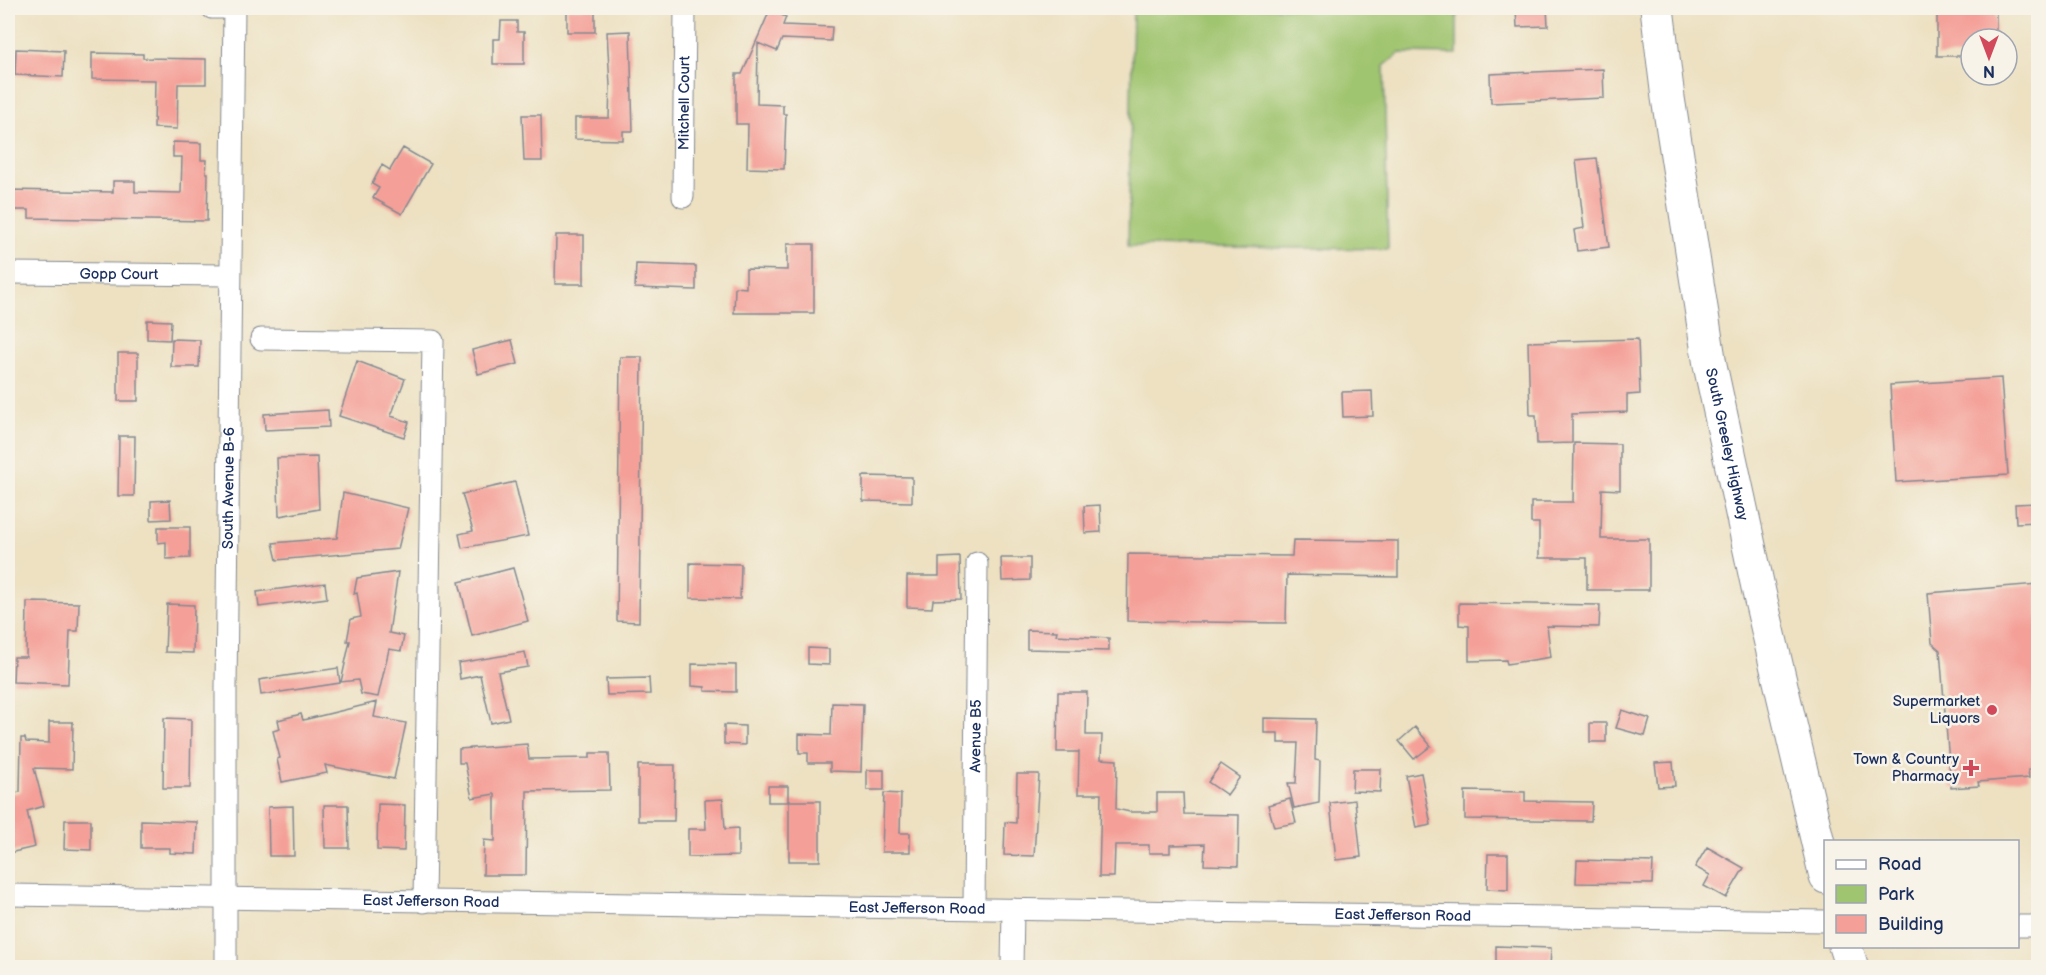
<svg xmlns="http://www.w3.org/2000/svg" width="2046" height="975" viewBox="0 0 2046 975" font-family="'Balsamiq Sans',sans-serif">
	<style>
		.green { fill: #a0c570; stroke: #5e7a67; stroke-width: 1.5 }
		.building { fill: #f4a098 }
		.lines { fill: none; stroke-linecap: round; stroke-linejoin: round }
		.minor-casing { stroke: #848890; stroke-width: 23 }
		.trunk-casing { stroke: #848890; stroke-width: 35 }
		.minor { stroke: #fff; stroke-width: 21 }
		.trunk { stroke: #fff; stroke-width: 33 }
		.poi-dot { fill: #d1495b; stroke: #f7f3e8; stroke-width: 2 }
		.labels { text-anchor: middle; stroke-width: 5; stroke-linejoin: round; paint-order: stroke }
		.street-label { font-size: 15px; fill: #1b2f5e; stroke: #f7f3e8 }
		.poi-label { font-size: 15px; fill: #1b2f5e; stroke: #f7f3e8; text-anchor: end }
	</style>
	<rect width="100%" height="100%" fill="#f7f3e8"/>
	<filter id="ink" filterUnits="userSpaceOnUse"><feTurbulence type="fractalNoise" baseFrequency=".0167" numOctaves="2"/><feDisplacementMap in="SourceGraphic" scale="12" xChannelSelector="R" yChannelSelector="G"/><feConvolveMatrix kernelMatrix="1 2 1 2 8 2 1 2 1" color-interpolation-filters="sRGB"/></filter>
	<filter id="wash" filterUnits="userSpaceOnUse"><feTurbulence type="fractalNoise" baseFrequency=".008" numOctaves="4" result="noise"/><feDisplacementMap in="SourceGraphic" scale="24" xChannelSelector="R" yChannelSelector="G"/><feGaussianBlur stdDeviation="1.35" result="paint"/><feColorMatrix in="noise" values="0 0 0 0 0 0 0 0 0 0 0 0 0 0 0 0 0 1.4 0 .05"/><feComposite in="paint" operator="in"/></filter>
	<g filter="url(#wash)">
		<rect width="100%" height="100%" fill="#ede1c2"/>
		<path class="green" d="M 1133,8 L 1457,8 L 1457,54 L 1400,53 L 1384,66 L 1388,249 L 1128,246 Z"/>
		<g id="blocks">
			<path class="building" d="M 567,8 L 595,8 L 595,32 L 567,32 Z
				M 1516,8 L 1547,8 L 1548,26 L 1517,27 Z
				M 1937,8 L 1996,8 L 1996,39 L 1971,39 L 1971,56 L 1937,56 Z
				M 770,10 L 786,17 L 783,25 L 832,27 L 831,41 L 782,39 L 777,51 L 758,43 L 757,104 L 783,105 L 783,114 L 786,114 L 784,169 L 747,168 L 748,124 L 736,124 L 736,74 L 742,74 Z
				M 501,21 L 517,21 L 517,32 L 524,32 L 524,64 L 493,64 L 493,39 L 500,39 Z
				M 630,31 L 633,131 L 623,131 L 623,140 L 575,139 L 575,118 L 609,118 L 610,86 L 607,32 Z
				M 16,49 L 64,51 L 63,77 L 15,75 Z
				M 92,53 L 143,54 L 143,58 L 206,59 L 206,84 L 178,84 L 177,129 L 154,128 L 155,80 L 92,79 Z
				M 1603,69 L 1604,98 L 1491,103 L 1490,74 Z
				M 522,115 L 541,115 L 542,161 L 524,161 Z
				M 173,142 L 201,143 L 201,160 L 207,160 L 206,173 L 208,173 L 207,221 L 29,218 L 29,210 L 8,210 L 8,190 L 113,192 L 113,181 L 135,181 L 135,192 L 181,193 L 182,157 L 173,157 Z
				M 403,148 L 431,164 L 402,214 L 373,198 L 379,188 L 372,184 L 382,165 L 390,170 Z
				M 1597,158 L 1609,247 L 1577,251 L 1574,230 L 1584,228 L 1576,160 Z
				M 556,235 L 584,235 L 584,284 L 555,284 Z
				M 787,244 L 814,244 L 814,313 L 734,313 L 735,287 L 746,288 L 746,269 L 787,270 Z
				M 636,264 L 696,266 L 696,290 L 635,288 Z
				M 147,320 L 171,321 L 170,340 L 147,339 Z
				M 172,339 L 200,340 L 199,367 L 171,367 Z
				M 1638,339 L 1640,394 L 1627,395 L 1627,412 L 1572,414 L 1572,443 L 1537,444 L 1536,415 L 1530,415 L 1528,342 Z
				M 512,340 L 518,364 L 478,374 L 472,350 Z
				M 118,353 L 138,353 L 138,401 L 118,401 Z
				M 620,357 L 642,357 L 639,622 L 617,621 Z
				M 357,361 L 405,379 L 391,416 L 409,422 L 404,437 L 339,416 Z
				M 2001,378 L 2008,475 L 1896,482 L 1890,385 Z
				M 1372,391 L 1373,416 L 1343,417 L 1342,392 Z
				M 328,410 L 329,427 L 265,430 L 264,414 Z
				M 119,436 L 135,436 L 134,496 L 118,496 Z
				M 1574,443 L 1620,444 L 1620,490 L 1602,489 L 1601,539 L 1649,539 L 1649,590 L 1587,590 L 1587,558 L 1539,558 L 1539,523 L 1531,523 L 1531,502 L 1573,502 Z
				M 317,457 L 319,509 L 279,516 L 277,458 Z
				M 863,476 L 912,477 L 912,502 L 863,501 Z
				M 515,482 L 528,536 L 462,548 L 459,534 L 473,531 L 462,494 Z
				M 343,493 L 408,508 L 398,549 L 277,560 L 273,543 L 320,539 L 320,541 L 320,539 L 337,538 Z
				M 170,500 L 171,519 L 151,520 L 151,501 Z
				M 2038,503 L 2038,522 L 2016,523 L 2015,504 Z
				M 1100,505 L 1101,532 L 1085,533 L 1084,506 Z
				M 158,527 L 190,527 L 190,558 L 166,559 L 166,542 L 158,543 Z
				M 1293,540 L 1398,541 L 1398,577 L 1287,575 L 1286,623 L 1127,621 L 1128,554 L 1292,556 Z
				M 960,557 L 961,599 L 933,600 L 932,608 L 907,607 L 907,576 L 939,576 L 939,558 Z
				M 1001,558 L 1030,558 L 1030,580 L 1002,581 Z
				M 690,563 L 741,564 L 740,599 L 690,598 Z
				M 513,568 L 528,621 L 472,636 L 459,582 Z
				M 398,572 L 389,633 L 404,636 L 401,651 L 389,649 L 378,697 L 361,694 L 358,680 L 341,682 L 350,641 L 347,641 L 351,619 L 361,617 L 357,593 L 354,594 L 357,578 Z
				M 325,583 L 327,598 L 259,607 L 257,592 Z
				M 2038,584 L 2038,770 L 2028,770 L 2029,778 L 1978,782 L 1979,786 L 1951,788 L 1940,650 L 1932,643 L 1928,593 Z
				M 27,602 L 79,603 L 78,631 L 70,631 L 68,684 L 13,682 L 14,657 L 26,657 Z
				M 1459,603 L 1600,605 L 1599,627 L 1547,626 L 1551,657 L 1507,664 L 1506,660 L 1469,661 L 1469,626 L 1459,625 Z
				M 167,604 L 194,605 L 193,653 L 165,652 Z
				M 1027,630 L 1057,631 L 1056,635 L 1109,638 L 1109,651 L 1027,649 Z
				M 808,648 L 829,649 L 829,665 L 808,664 Z
				M 525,652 L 528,667 L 498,672 L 509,719 L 491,723 L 480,675 L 460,679 L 458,663 Z
				M 692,664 L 736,665 L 736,692 L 705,691 L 705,687 L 692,686 Z
				M 338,668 L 340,683 L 261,695 L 259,680 Z
				M 649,678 L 650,694 L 607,695 L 606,679 Z
				M 1058,692 L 1087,692 L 1086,735 L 1102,735 L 1101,759 L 1117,760 L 1116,809 L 1130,812 L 1157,812 L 1157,793 L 1183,793 L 1184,814 L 1239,815 L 1238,866 L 1204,865 L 1205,844 L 1170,845 L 1170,853 L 1149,853 L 1149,845 L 1115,845 L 1114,877 L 1099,877 L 1101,794 L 1078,794 L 1079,752 L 1057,752 Z
				M 377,702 L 374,717 L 406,723 L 394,779 L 325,765 L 327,773 L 282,782 L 277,759 L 280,758 L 273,731 L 280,729 L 278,720 L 301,714 L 303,720 Z
				M 832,703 L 863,704 L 861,772 L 830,771 L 830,763 L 808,763 L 808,753 L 799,753 L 799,734 L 831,735 Z
				M 1622,710 L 1650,719 L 1645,736 L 1616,728 Z
				M 164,718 L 191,719 L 190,788 L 163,788 Z
				M 1264,718 L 1316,719 L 1315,760 L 1320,761 L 1319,803 L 1294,808 L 1288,783 L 1296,783 L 1298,743 L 1278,743 L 1278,733 L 1264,733 Z
				M 49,722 L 73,722 L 72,769 L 34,768 L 44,806 L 27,811 L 35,847 L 9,853 L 8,844 L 8,794 L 20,792 L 21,738 L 25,738 L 26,742 L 49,743 Z
				M 1590,723 L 1606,723 L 1606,742 L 1590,742 Z
				M 724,725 L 745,726 L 745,745 L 724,744 Z
				M 1415,727 L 1431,746 L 1414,759 L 1399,741 Z
				M 527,744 L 529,759 L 590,758 L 590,753 L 609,753 L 610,790 L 527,791 L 526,875 L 483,875 L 484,840 L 495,841 L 495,794 L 472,798 L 465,763 L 459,763 L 459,749 Z
				M 1673,762 L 1675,786 L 1658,787 L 1655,763 Z
				M 1221,764 L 1240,777 L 1227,795 L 1208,782 Z
				M 638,765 L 675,765 L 674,821 L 638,821 Z
				M 1353,769 L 1381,769 L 1380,792 L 1352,791 Z
				M 867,770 L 884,770 L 884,790 L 867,790 Z
				M 1421,773 L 1431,825 L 1416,828 L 1406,776 Z
				M 1017,774 L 1039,774 L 1034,856 L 1004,855 L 1005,822 L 1016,823 Z
				M 768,786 L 788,786 L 788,802 L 768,802 Z
				M 1465,791 L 1525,792 L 1525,801 L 1592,802 L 1591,821 L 1465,819 Z
				M 884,793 L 901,794 L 900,833 L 910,833 L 910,852 L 882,852 Z
				M 723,799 L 725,829 L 738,828 L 738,856 L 688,857 L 688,829 L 706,829 L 705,800 Z
				M 1290,799 L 1296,823 L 1274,827 L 1268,805 Z
				M 1355,800 L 1361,857 L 1336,860 L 1330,803 Z
				M 789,801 L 820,801 L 820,861 L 789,861 Z
				M 378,804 L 405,805 L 404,851 L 377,850 Z
				M 324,805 L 348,805 L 349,848 L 325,848 Z
				M 293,806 L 294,856 L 269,856 L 268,807 Z
				M 65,820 L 91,820 L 91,850 L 64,849 Z
				M 141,820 L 197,822 L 196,854 L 170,853 L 170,848 L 141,848 Z
				M 1707,847 L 1744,868 L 1726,898 L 1704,886 L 1710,875 L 1695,867 Z
				M 1488,854 L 1508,854 L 1508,890 L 1487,889 Z
				M 1577,860 L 1653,862 L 1652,884 L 1576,883 Z
				M 1496,946 L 1551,948 L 1550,968 L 1496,968 Z"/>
		</g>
	</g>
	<g filter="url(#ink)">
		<use href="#blocks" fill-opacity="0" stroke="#848890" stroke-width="1.5"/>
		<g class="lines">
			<g class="minor-casing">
				<g id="minor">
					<path d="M 212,8 L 234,8"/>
					<path id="s1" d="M 683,197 L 685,8"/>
					<path id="s2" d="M 8,273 L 230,275"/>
					<path d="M 261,339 L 433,341 L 424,902"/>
					<path id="s3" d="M 8,895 L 1826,921"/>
					<path id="s4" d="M 974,908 L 977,563"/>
					<path d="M 2018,926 L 2038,926"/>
					<path id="s5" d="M 226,968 L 226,688 L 234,8"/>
					<path d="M 1012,968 L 1013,909"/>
				</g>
			</g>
			<g class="trunk-casing">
				<g id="trunk">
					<path id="s6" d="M 1657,8 L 1668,98 L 1710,365 L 1759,592 L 1826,877"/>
					<path d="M 1845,946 L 1852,968"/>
				</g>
			</g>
			<use href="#minor" class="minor"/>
			<use href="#trunk" class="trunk"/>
		</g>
	</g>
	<g class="poi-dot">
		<circle cx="1992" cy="710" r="6"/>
		<path d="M1968 759h6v6h6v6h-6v6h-6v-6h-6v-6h6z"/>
	</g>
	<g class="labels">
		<g class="street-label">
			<text dy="5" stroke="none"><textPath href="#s1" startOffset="94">Mitchell Court</textPath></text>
			<text dy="5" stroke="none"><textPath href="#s2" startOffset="111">Gopp Court</textPath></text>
			<text dy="5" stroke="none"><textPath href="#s6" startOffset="442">South Greeley Highway</textPath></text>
			<text dy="5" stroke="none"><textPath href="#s5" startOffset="480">South Avenue B-6</textPath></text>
			<text dy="5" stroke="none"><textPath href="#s4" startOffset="172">Avenue B5</textPath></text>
			<text dy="5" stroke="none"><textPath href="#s3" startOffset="423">East Jefferson Road</textPath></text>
			<text dy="5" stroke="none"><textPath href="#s3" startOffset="909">East Jefferson Road</textPath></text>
			<text dy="5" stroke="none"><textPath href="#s3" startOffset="1395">East Jefferson Road</textPath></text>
		</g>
		<g class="poi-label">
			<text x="1980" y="706">Supermarket<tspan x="1980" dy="17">Liquors</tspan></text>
			<text x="1959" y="764">Town &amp; Country<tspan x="1959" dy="17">Pharmacy</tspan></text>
		</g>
	</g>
	<rect width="2046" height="975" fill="none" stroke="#f7f3e8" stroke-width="30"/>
	<rect x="1824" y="840" width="195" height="108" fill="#f7f3e8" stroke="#9fa5b1" stroke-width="1.5"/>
	<rect x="1836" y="860" width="30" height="9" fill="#ffffff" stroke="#9fa5b1" stroke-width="1.5"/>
	<text x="1878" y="870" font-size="18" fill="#1b2f5e">Road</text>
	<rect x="1836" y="885" width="30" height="18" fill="#a0c570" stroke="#9fa5b1" stroke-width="1.5"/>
	<text x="1878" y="900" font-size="18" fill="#1b2f5e">Park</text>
	<rect x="1836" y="915" width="30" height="18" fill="#f4a098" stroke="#9fa5b1" stroke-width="1.5"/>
	<text x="1878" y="930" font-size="18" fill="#1b2f5e">Building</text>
	<g transform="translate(1989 57) rotate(180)"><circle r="28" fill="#f7f3e8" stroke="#9fa5b1" stroke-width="1.5"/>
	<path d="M0-4.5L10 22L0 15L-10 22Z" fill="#d1495b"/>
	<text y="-9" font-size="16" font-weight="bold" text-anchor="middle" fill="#1b2f5e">N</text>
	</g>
</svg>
